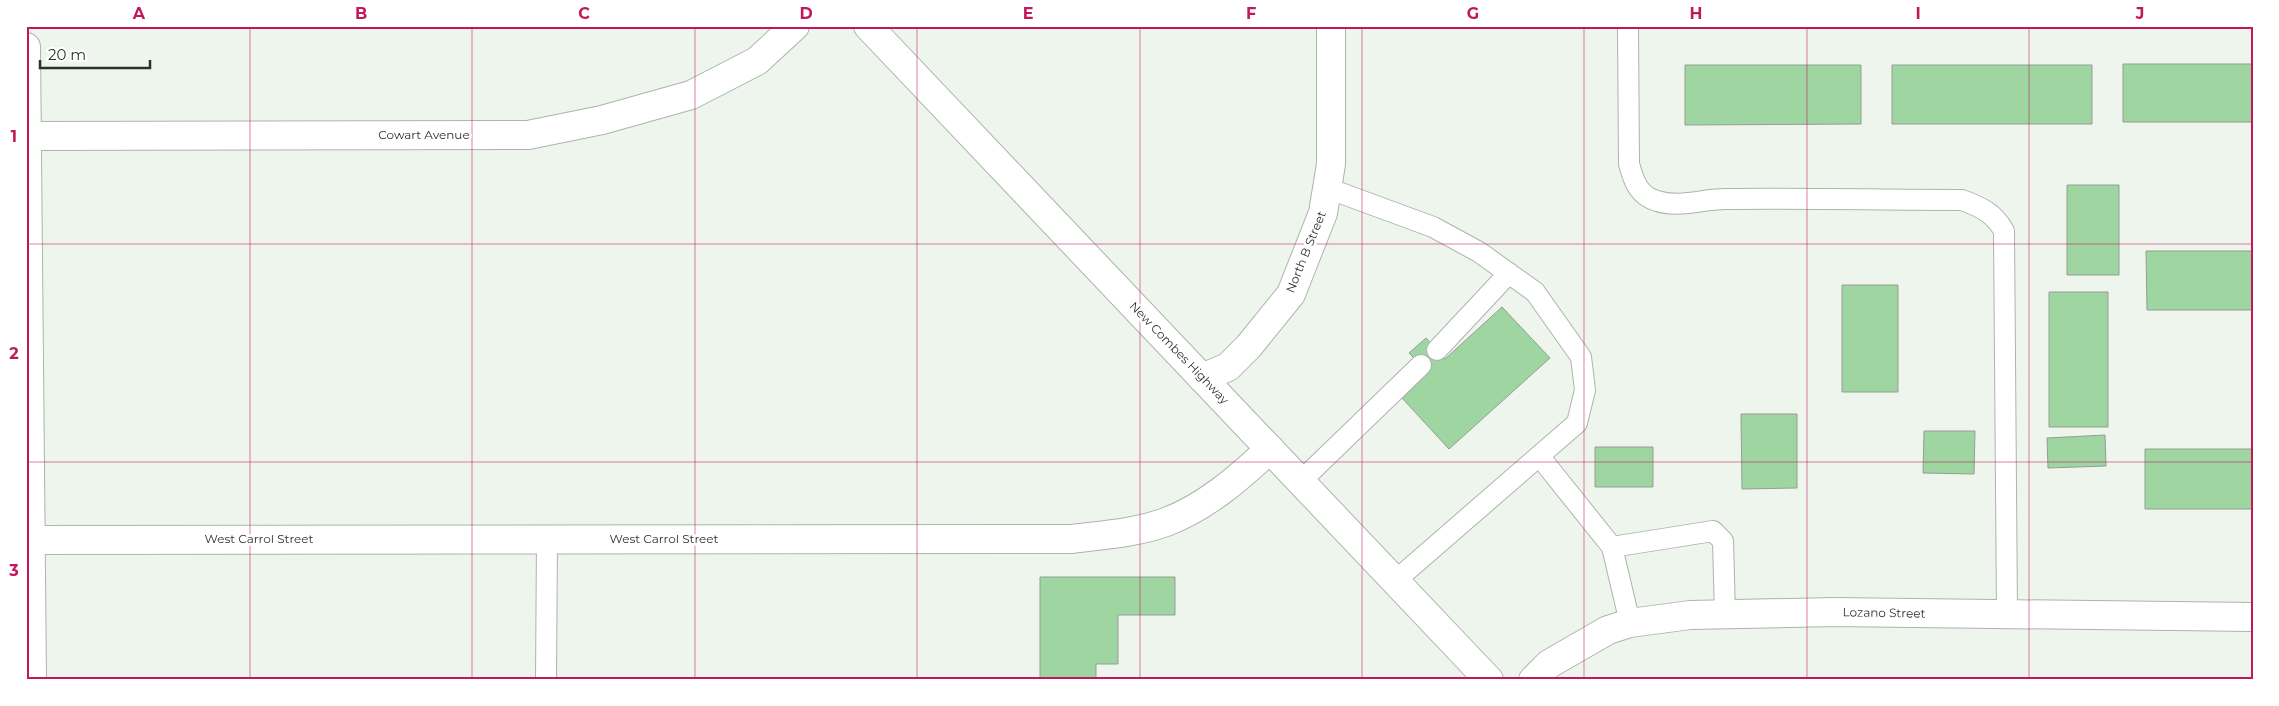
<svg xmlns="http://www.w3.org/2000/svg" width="2279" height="706" viewBox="0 0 2279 706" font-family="Montserrat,sans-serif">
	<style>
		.building { fill: #9ed5a0; stroke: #959d95 }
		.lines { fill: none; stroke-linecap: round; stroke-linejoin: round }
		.lane-casing { stroke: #acb4ac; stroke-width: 22 }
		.street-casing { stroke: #acb4ac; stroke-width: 30 }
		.secondary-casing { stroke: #acb4ac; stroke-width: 30 }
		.lane { stroke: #fff; stroke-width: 20 }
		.street { stroke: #fff; stroke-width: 28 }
		.secondary { stroke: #fff; stroke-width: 28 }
		.grid { fill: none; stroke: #c2185b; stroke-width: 1; stroke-opacity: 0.55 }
		.labels { text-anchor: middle; stroke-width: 5; stroke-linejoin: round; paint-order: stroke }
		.street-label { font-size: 12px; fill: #2d312d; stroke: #fff }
		.neatline { fill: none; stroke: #c2185b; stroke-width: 2 }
		.grid-label { font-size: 16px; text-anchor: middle; font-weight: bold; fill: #c2185b }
	</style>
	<rect width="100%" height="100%" fill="#edf5ed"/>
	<path class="building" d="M 2123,64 L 2253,64 L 2253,122 L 2123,122 Z
		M 1685,65 L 1861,65 L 1861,124 L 1685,125 Z
		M 1892,65 L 2092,65 L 2092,124 L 1892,124 Z
		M 2067,185 L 2119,185 L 2119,275 L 2067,275 Z
		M 2146,251 L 2253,251 L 2253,310 L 2147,310 Z
		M 1842,285 L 1898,285 L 1898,392 L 1842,392 Z
		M 2049,292 L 2108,292 L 2108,427 L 2049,427 Z
		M 1502,307 L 1550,358 L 1449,449 L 1402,398 L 1428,373 L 1409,353 L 1426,338 L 1445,359 Z
		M 1741,414 L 1797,414 L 1797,488 L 1742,489 Z
		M 1924,431 L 1975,431 L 1974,474 L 1923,473 Z
		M 2105,435 L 2106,466 L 2048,468 L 2047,438 Z
		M 1595,447 L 1653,447 L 1653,487 L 1595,487 Z
		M 2145,449 L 2253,449 L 2253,509 L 2145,509 Z
		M 1040,577 L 1175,577 L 1175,615 L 1118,615 L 1118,664 L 1096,664 L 1096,680 L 1040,680 Z"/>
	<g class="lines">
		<g class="lane-casing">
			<path id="lane" d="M 1628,26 L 1629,164 C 1634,182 1639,196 1657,201 C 1679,208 1703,199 1726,199 C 1804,198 1883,200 1962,200 C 1981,207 1994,213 2004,231 L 2007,614
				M 1327,188 L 1433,227 L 1479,252 L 1535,292 L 1581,357 L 1585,390 L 1577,423 L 1395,581
				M 1437,350 L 1509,273
				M 1540,457 L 1612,547 L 1630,623
				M 1301,481 L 1421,365
				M 1612,547 L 1713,531 L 1723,541 L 1725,615
				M 546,680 L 547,539"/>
		</g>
		<g class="street-casing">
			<path id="street" d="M 26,47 L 32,680
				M 27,136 L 528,135 L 602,120 L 691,95 L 757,61 L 795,26
				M 1202,378 L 1228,367 L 1249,346 L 1291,294 L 1323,213 L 1331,164 L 1331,26
				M 32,540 L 1071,539 C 1103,535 1136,533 1166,522 C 1206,507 1240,477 1270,449
				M 1533,680 L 1549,664 L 1608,630 L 1630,623 L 1690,615 L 1834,612 L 2253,617"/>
		</g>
		<g class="secondary-casing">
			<path id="secondary" d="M 868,26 L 1489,680"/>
		</g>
		<use href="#lane" class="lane"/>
		<use href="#street" class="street"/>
		<use href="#secondary" class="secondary"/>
	</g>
	<path class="grid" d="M 250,26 L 250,680M 472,26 L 472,680M 695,26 L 695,680M 917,26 L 917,680M 1140,26 L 1140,680M 1362,26 L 1362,680M 1584,26 L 1584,680M 1807,26 L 1807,680M 2029,26 L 2029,680M 26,244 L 2253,244M 26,462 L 2253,462"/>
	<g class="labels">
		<g class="street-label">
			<text x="424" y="139">Cowart Avenue</text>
			<text transform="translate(1306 252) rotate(-68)" y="4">North B Street</text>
			<text transform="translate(1179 353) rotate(46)" y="4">New Combes Highway</text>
			<text x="259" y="543">West Carrol Street</text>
			<text x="664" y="543">West Carrol Street</text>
			<text transform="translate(1884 613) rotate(1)" y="4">Lozano Street</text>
		</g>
	</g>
	<rect width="2279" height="706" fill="none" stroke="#ffffff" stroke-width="55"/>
	<path d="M40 60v8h110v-8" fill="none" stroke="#2d312d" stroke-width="2.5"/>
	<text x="48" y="60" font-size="15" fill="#2d312d" stroke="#ffffff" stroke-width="4" paint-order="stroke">20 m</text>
	<rect x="28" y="28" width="2224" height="650" class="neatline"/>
	<g class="grid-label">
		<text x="139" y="19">A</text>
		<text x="361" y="19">B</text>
		<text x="584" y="19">C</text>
		<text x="806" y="19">D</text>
		<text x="1028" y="19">E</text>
		<text x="1251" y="19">F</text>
		<text x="1473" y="19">G</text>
		<text x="1696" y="19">H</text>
		<text x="1918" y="19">I</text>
		<text x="2140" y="19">J</text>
		<text x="14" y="142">1</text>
		<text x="14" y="359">2</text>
		<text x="14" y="576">3</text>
	</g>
</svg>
